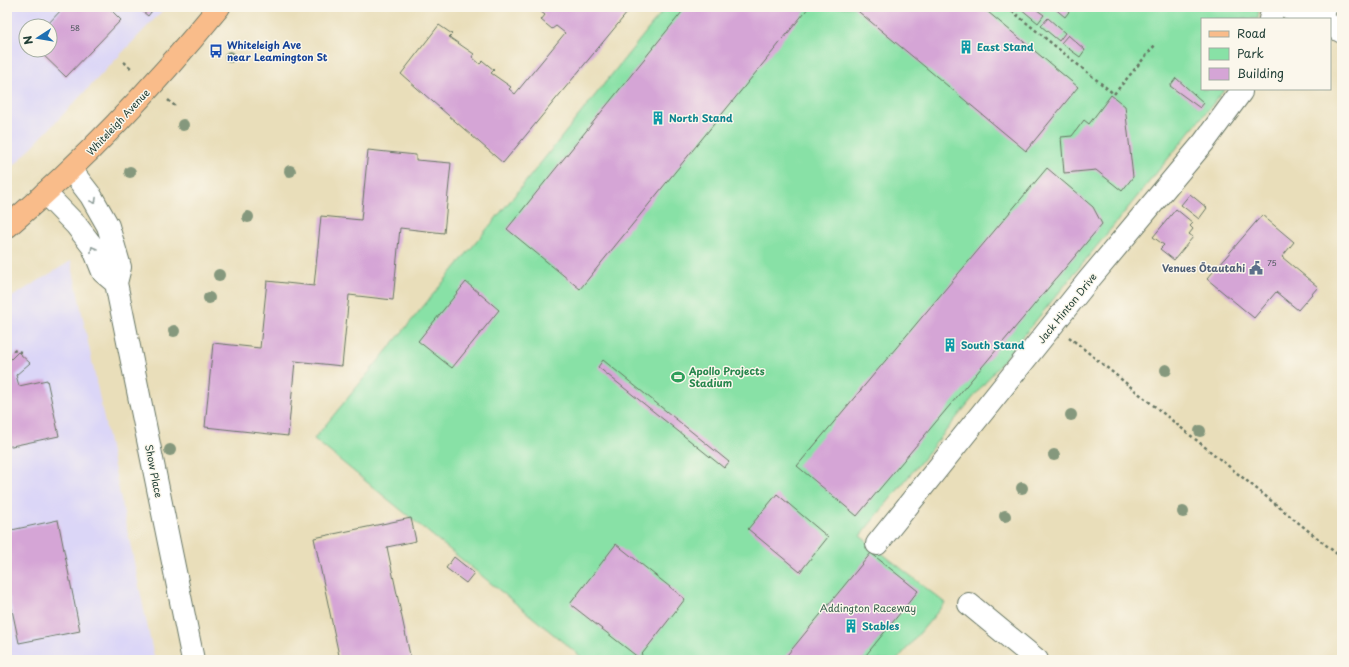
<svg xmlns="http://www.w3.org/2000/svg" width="1349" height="667" viewBox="0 0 1349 667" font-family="'Playpen Sans',sans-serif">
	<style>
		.built { fill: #dbd6f7; fill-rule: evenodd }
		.green { fill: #88e1a6; stroke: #548f6d }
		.building { fill: #d5a5d6 }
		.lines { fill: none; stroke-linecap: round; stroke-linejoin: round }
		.minor-casing { stroke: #667563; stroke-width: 24 }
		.major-casing { stroke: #667563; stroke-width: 24 }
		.path { stroke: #667563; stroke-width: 2.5; stroke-dasharray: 3 3; stroke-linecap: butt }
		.minor { stroke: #fff; stroke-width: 22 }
		.major { stroke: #f9bc8a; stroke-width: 22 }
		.tree { fill: #85987d }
		.oneway { stroke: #8f9e9a }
		.labels { text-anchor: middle; stroke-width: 3; stroke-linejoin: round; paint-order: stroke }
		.number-label { font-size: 8px; fill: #4c575c }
		.transit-label { font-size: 10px; font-weight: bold; fill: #164399; stroke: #fbf7ec; text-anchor: start }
		.culture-label { font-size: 10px; font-weight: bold; fill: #0d838f; stroke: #fbf7ec; text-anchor: start }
		.street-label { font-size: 10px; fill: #1f3d34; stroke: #fbf7ec }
		.service-label { font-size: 10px; font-weight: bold; fill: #4e5e75; stroke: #fbf7ec; text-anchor: end }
		.leisure-label { font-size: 10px; font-weight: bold; fill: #27864d; stroke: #fbf7ec; text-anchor: start }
		.park-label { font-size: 10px; fill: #345e4b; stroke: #fbf7ec }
	</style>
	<rect width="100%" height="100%" fill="#fbf7ec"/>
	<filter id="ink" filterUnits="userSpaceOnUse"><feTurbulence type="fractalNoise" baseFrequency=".025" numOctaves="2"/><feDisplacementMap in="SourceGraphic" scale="8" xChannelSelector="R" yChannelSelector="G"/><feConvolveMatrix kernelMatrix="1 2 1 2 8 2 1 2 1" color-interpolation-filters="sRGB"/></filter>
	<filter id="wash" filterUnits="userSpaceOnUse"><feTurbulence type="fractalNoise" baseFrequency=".012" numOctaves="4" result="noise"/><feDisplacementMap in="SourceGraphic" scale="16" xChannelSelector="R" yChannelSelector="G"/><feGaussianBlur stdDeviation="0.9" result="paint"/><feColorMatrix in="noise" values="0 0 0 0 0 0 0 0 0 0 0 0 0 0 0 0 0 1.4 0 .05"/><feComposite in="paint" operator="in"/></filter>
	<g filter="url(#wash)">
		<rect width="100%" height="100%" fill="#e9deba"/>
		<path class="built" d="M 7,7 L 166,7 L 7,173 ZM 26,26 L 50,26 L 50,50 L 26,50 Z
			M 71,261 L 152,648 L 155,660 L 7,660 L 7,300 Z"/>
		<path class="green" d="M 666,7 L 1259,7 L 1258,19 L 1202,19 L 1202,89 L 1225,89 L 860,536 L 945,603 L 897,660 L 585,660 L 314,439 L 515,195 Z"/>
		<g id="blocks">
			<path class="building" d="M 64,7 L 108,7 L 121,20 L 66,77 L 38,50 L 50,50 L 50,26 L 46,26 Z
				M 137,7 L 155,7 L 148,16 Z
				M 535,7 L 632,7 L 503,163 L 401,74 L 439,25 L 452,34 L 449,37 L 474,54 L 472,57 L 480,64 L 483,61 L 494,70 L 491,73 L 511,87 L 509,89 L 515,94 L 565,33 L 556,26 L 552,29 L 541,20 L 545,15 Z
				M 686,7 L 809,7 L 580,289 L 507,229 Z
				M 853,7 L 982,7 L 1078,87 L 1026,151 Z
				M 1021,7 L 1033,7 L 1044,15 L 1038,23 L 1020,8 Z
				M 1053,7 L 1069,7 L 1071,9 L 1065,17 Z
				M 1048,18 L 1065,33 L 1059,41 L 1041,26 Z
				M 1068,35 L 1085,50 L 1080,57 L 1061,43 Z
				M 1176,78 L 1204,103 L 1200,108 L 1170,86 Z
				M 1111,95 L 1125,106 L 1133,177 L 1122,191 L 1096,170 L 1064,173 L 1061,137 L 1072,136 L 1084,120 L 1089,124 Z
				M 368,150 L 416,155 L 416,160 L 451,163 L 444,233 L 400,228 L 393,300 L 349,295 L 342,366 L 295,361 L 288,436 L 205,427 L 213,343 L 260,348 L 267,281 L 314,286 L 321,216 L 361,220 Z
				M 1047,168 L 1093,207 L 1102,224 L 857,516 L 797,466 Z
				M 1190,194 L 1207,208 L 1199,219 L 1181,205 Z
				M 1176,209 L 1193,223 L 1190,226 L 1193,229 L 1189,234 L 1193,237 L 1174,260 L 1160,249 L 1164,245 L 1153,237 Z
				M 1262,215 L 1294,242 L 1282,257 L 1318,287 L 1298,310 L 1276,292 L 1254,318 L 1207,279 Z
				M 466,282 L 499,310 L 452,368 L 418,341 Z
				M 18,352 L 30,363 L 16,375 L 19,386 L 47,380 L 59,436 L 7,447 L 7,363 Z
				M 603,360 L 729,462 L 724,468 L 598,367 Z
				M 777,494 L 828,537 L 800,572 L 748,529 Z
				M 411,518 L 416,541 L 387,547 L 411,660 L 340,660 L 314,538 Z
				M 58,520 L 80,631 L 19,643 L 7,586 L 7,531 Z
				M 616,544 L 685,599 L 639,658 L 570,604 Z
				M 871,553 L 918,591 L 862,660 L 783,660 Z
				M 454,557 L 474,573 L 466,583 L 446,568 Z"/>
		</g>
	</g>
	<g filter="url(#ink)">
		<use href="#blocks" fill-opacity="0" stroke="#667563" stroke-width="1"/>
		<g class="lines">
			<g class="minor-casing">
				<path id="minor" d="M 1288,7 C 1300,17 1314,17 1326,7
					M 1270,19 L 1274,7
					M 1330,25 L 1342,32
					M 45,193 L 76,225 L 93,247 L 103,272 L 116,283 L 120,267 L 108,226 L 91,196 L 71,170
					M 116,283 L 193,660
					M 877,544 L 1087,282 L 1204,142 L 1241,92
					M 969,604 L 1037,660"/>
			</g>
			<g class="major-casing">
				<path id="major" d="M 7,227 C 85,160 154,87 219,7"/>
			</g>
			<path class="path" d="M 1007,7 L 1114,94 L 1155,45
				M 124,62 L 133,70
				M 168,100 L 175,106
				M 1069,337 L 1342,558
				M 7,349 L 21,352"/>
			<use href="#minor" class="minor"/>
			<use href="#major" class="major"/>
		</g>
		<g class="tree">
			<circle cx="230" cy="57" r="6"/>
			<circle cx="183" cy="125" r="6"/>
			<circle cx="290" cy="171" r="6"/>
			<circle cx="130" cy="172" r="6"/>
			<circle cx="248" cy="217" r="6"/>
			<circle cx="219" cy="275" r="6"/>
			<circle cx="209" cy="298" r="6"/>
			<circle cx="174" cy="331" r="6"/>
			<circle cx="1166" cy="370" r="6"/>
			<circle cx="1071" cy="415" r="6"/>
			<circle cx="1200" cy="431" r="6"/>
			<circle cx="170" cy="450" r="6"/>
			<circle cx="1054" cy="455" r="6"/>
			<circle cx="1022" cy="488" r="6"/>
			<circle cx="1183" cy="512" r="6"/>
			<circle cx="1005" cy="516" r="6"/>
		</g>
		<defs><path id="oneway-chevron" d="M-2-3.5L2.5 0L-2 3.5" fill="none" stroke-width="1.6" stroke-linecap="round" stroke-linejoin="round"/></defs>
		<g class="oneway">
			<use href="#oneway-chevron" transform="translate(94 201) rotate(61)"/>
			<use href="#oneway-chevron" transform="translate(93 249) rotate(-120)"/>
		</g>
	</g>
	<defs>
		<g id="building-bare" transform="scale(1.08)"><path d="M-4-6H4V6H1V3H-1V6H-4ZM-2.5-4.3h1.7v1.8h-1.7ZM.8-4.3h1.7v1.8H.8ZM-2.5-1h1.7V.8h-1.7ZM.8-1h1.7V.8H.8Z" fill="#0f9aa8" stroke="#fbf7ec" stroke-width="2.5" paint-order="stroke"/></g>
		<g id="bus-bare" transform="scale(1.08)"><path d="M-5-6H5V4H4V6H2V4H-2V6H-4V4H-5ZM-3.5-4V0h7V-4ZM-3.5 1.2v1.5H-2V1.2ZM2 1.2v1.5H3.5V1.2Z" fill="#1a4fb4" stroke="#fbf7ec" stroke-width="2.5" paint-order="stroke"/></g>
		<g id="civic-bare" transform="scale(1.08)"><path d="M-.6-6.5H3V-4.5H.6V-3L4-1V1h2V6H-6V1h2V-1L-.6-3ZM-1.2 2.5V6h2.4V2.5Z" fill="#5c6f8a" stroke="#fbf7ec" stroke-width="2.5" paint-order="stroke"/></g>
		<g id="stadium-bare" transform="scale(1.08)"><path d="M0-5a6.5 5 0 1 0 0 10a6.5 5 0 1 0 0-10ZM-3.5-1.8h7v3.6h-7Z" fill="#2e9e5b" stroke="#fbf7ec" stroke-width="2.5" paint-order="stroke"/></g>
	</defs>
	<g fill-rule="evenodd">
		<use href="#building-bare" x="966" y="47"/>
		<use href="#bus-bare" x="216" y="51"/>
		<use href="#building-bare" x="658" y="118"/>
		<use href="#civic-bare" x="1256" y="268"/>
		<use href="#building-bare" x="950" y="345"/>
		<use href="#stadium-bare" x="678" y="377"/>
		<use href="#building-bare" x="851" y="626"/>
	</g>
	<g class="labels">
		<g class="number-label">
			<text x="75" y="31">58</text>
			<text x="1272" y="266">75</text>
		</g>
		<g class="transit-label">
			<text x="227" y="49">Whiteleigh Ave<tspan x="227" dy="12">near Leamington St</tspan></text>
		</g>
		<g class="culture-label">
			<text x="977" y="51">East Stand</text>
			<text x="669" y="122">North Stand</text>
			<text x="961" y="349">South Stand</text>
			<text x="862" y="630">Stables</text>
		</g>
		<g class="street-label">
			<text transform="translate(118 122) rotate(-47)" y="4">Whiteleigh Avenue</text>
			<text transform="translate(1067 308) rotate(-51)" y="4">Jack Hinton Drive</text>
			<text transform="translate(154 471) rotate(79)" y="4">Show Place</text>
		</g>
		<g class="service-label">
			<text x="1245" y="272">Venues Ōtautahi</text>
		</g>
		<g class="leisure-label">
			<text x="689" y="375">Apollo Projects<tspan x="689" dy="12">Stadium</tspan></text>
		</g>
		<g class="park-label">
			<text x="868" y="612">Addington Raceway</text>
		</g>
	</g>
	<rect width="1349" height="667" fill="none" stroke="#fbf7ec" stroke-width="24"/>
	<rect x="1201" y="18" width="130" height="72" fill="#fbf7ec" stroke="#a3ada2"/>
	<rect x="1209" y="31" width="20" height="6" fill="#f9bc8a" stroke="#a3ada2"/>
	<text x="1237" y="38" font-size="12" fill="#1f3d34">Road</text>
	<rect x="1209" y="48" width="20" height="12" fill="#88e1a6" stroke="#a3ada2"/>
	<text x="1237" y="58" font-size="12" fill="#1f3d34">Park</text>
	<rect x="1209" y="68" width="20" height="12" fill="#d5a5d6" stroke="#a3ada2"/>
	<text x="1237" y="78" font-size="12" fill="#1f3d34">Building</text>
	<g transform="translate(38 38) rotate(258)"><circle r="19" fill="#fbf7ec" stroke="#a3ada2"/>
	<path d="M0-3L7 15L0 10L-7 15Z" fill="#1f6fb2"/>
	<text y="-6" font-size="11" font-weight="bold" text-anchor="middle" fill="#1f3d34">N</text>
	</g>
</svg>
